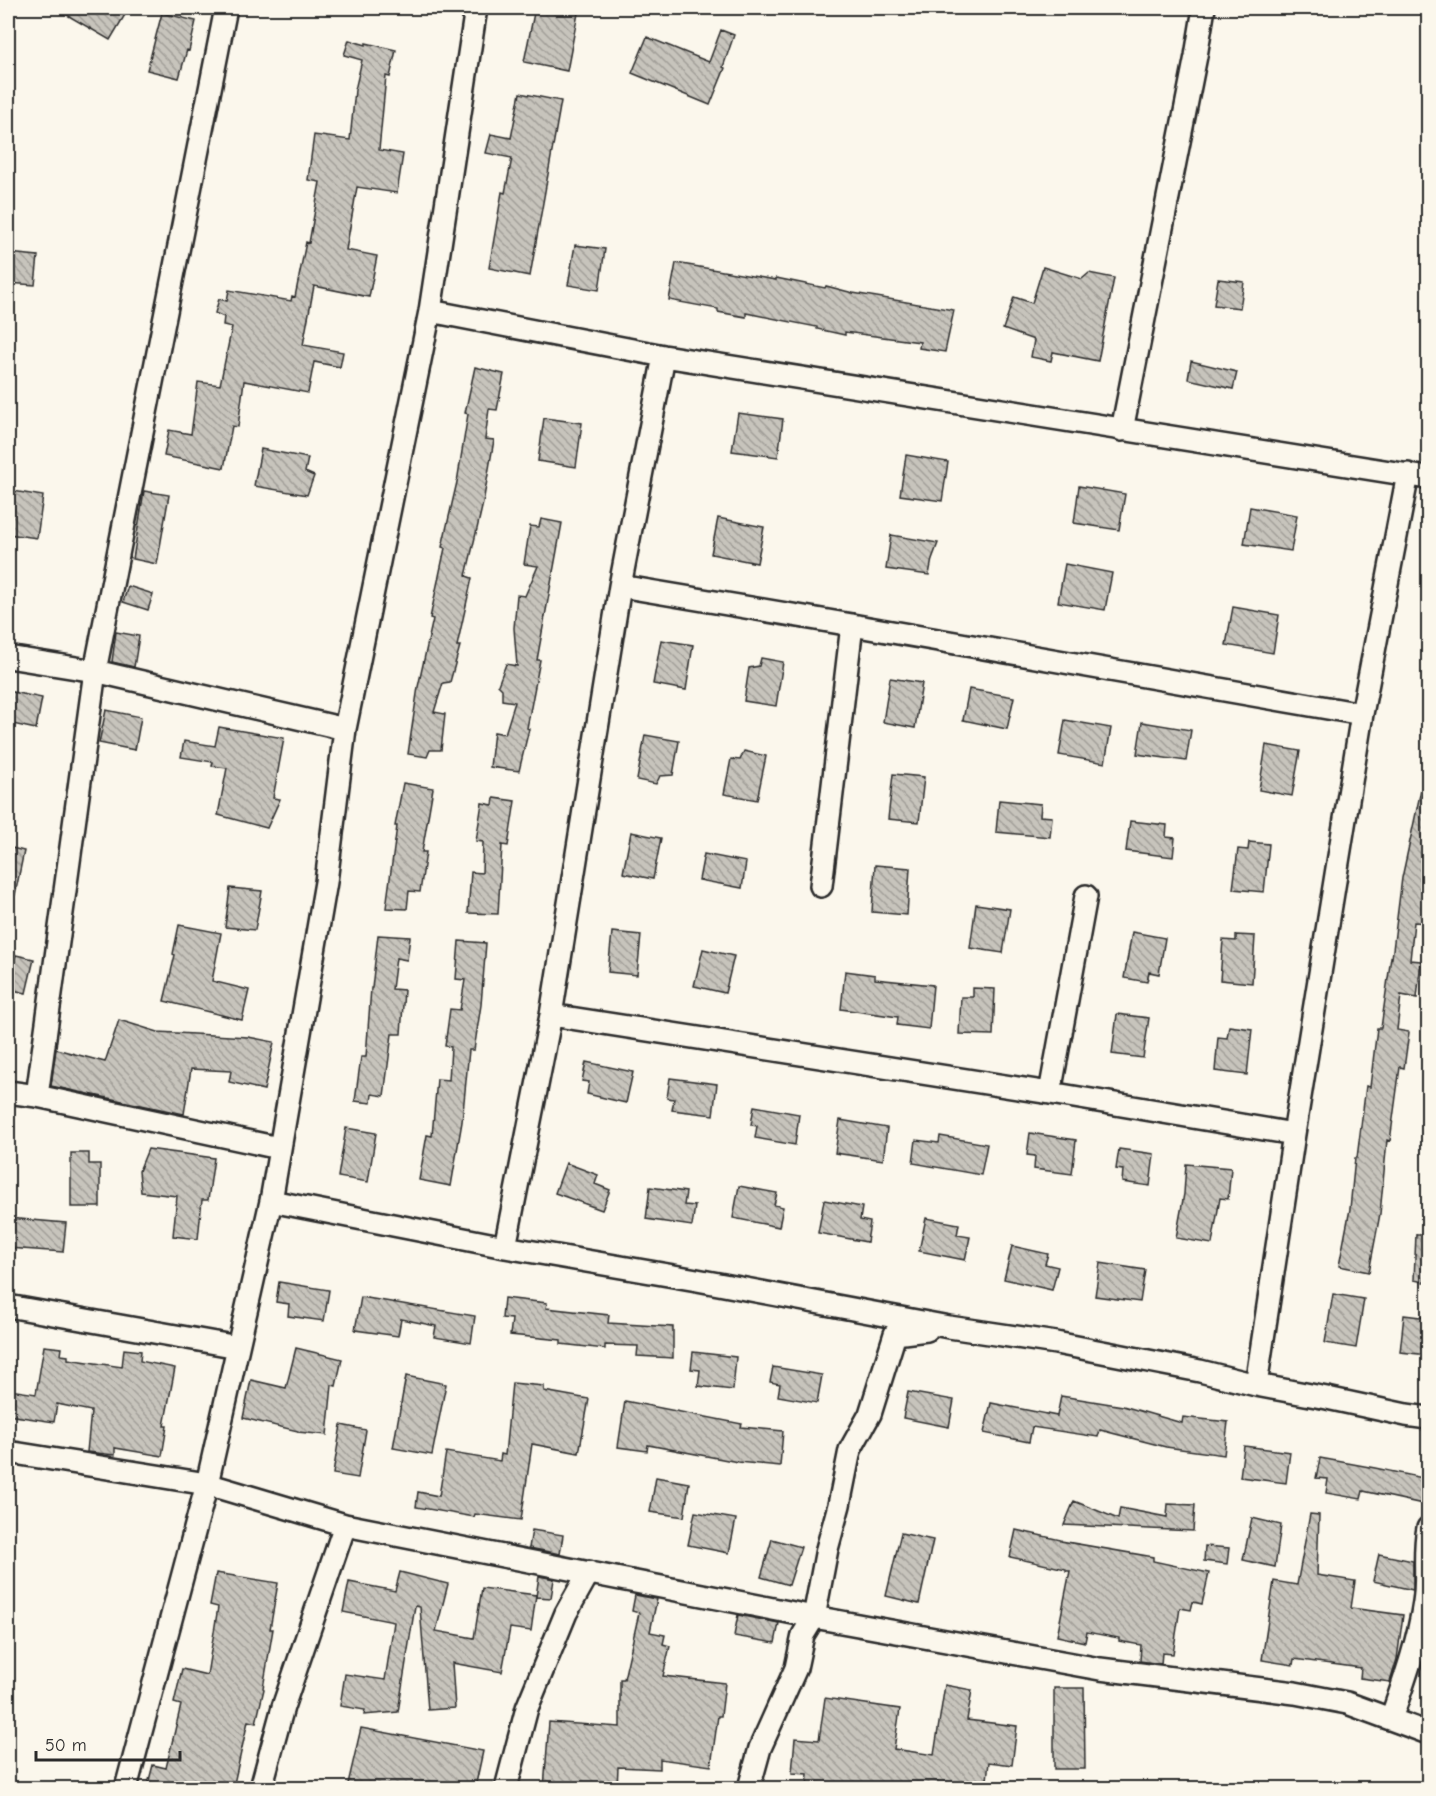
<svg xmlns="http://www.w3.org/2000/svg" width="1436" height="1796" viewBox="0 0 1436 1796" font-family="'Comic Neue',sans-serif">
	<style>
		.building { fill: url(#building-back-hatch); stroke: #2b2b2b; stroke-width: 1.5 }
		.lines { fill: none; stroke-linecap: round; stroke-linejoin: round }
		.street-casing { stroke: #2b2b2b; stroke-width: 26 }
		.street { stroke: #fbf7ec; stroke-width: 21 }
	</style>
	<defs>
		<pattern id="building-back-hatch" width="6" height="6" patternUnits="userSpaceOnUse" patternTransform="scale(1.5)"><rect width="6" height="6" fill="#c7c4bc"/><path d="M-1 5l2 2M0 0l6 6M5-1l2 2" fill="none" stroke="#a29f99"/></pattern>
	</defs>
	<rect width="100%" height="100%" fill="#fbf7ec"/>
	<filter id="ink" filterUnits="userSpaceOnUse"><feTurbulence type="fractalNoise" baseFrequency=".0167" numOctaves="2"/><feDisplacementMap in="SourceGraphic" scale="12" xChannelSelector="R" yChannelSelector="G"/><feConvolveMatrix kernelMatrix="1 2 1 2 8 2 1 2 1" color-interpolation-filters="sRGB"/></filter>
	<g filter="url(#ink)">
		<path class="building" d="M 55,8 L 116,8 L 126,13 L 110,40 Z
			M 535,8 L 579,8 L 567,71 L 524,62 Z
			M 162,13 L 196,21 L 189,51 L 187,50 L 179,78 L 147,70 Z
			M 721,30 L 734,35 L 723,67 L 725,68 L 710,105 L 632,73 L 647,37 L 709,62 Z
			M 349,40 L 366,45 L 366,43 L 396,50 L 390,77 L 386,76 L 379,150 L 403,154 L 397,193 L 357,187 L 346,250 L 377,256 L 369,297 L 314,286 L 303,345 L 343,352 L 340,367 L 314,362 L 308,393 L 244,381 L 238,427 L 232,426 L 224,468 L 164,456 L 169,430 L 191,434 L 198,382 L 220,385 L 232,327 L 223,325 L 224,317 L 215,313 L 219,299 L 227,301 L 229,290 L 291,301 L 292,296 L 295,297 L 306,242 L 309,243 L 320,182 L 308,180 L 314,135 L 350,140 L 355,90 L 362,60 L 344,55 Z
			M 520,93 L 561,101 L 530,276 L 489,268 L 502,192 L 505,193 L 512,158 L 486,153 L 491,134 L 511,138 Z
			M 575,245 L 605,249 L 599,290 L 568,285 Z
			M 8,253 L 38,256 L 35,285 L 8,283 Z
			M 676,263 L 776,280 L 776,278 L 825,288 L 826,286 L 853,293 L 954,310 L 945,352 L 919,348 L 920,342 L 845,332 L 845,335 L 817,329 L 817,327 L 746,313 L 746,317 L 718,312 L 718,309 L 669,300 Z
			M 1043,267 L 1082,279 L 1089,273 L 1114,278 L 1098,361 L 1053,352 L 1051,361 L 1031,357 L 1034,340 L 1003,329 L 1014,297 L 1032,303 Z
			M 1218,279 L 1244,282 L 1240,308 L 1214,305 Z
			M 1191,361 L 1237,372 L 1233,389 L 1188,379 Z
			M 475,367 L 504,374 L 497,410 L 489,409 L 485,439 L 494,440 L 483,503 L 466,576 L 472,578 L 457,646 L 460,646 L 450,682 L 443,683 L 434,712 L 445,714 L 441,750 L 430,750 L 427,757 L 408,754 L 418,687 L 433,619 L 430,618 L 445,548 L 442,547 L 457,482 L 468,414 L 465,413 Z
			M 738,413 L 783,419 L 778,457 L 732,451 Z
			M 544,418 L 582,423 L 576,467 L 538,461 Z
			M 261,449 L 308,458 L 305,472 L 314,476 L 307,495 L 254,486 Z
			M 906,455 L 948,462 L 942,501 L 900,495 Z
			M 1079,486 L 1125,494 L 1119,530 L 1074,523 Z
			M 13,491 L 43,496 L 37,538 L 8,534 Z
			M 144,491 L 169,495 L 157,564 L 133,559 Z
			M 1250,507 L 1297,515 L 1291,551 L 1244,544 Z
			M 718,518 L 764,527 L 757,563 L 711,554 Z
			M 541,519 L 562,523 L 537,660 L 540,660 L 527,728 L 529,729 L 519,771 L 490,767 L 494,732 L 505,734 L 515,702 L 502,700 L 502,689 L 498,685 L 506,664 L 517,666 L 514,628 L 517,595 L 525,596 L 538,566 L 524,564 L 530,526 L 539,527 Z
			M 891,535 L 938,543 L 932,559 L 929,575 L 886,569 Z
			M 1065,564 L 1112,573 L 1105,610 L 1058,602 Z
			M 128,586 L 153,594 L 148,610 L 123,602 Z
			M 1233,607 L 1279,615 L 1273,653 L 1226,645 Z
			M 116,632 L 139,636 L 134,667 L 112,662 Z
			M 661,640 L 693,645 L 686,690 L 653,684 Z
			M 761,658 L 783,662 L 776,706 L 744,701 L 749,668 L 759,666 Z
			M 890,678 L 922,683 L 915,728 L 883,722 Z
			M 969,689 L 1014,697 L 1007,729 L 963,720 Z
			M 8,691 L 42,698 L 36,729 L 8,723 Z
			M 106,710 L 141,717 L 135,750 L 99,743 Z
			M 1065,720 L 1111,728 L 1105,763 L 1059,755 Z
			M 1142,722 L 1191,730 L 1186,761 L 1137,754 Z
			M 219,727 L 284,738 L 273,798 L 280,799 L 267,828 L 218,815 L 227,768 L 212,766 L 213,762 L 181,757 L 184,741 L 215,746 Z
			M 645,735 L 679,741 L 673,775 L 660,776 L 656,784 L 637,780 Z
			M 1266,745 L 1300,751 L 1292,796 L 1259,790 Z
			M 744,751 L 766,756 L 757,800 L 724,794 L 731,759 L 740,760 Z
			M 893,774 L 924,777 L 919,822 L 888,819 Z
			M 403,783 L 433,788 L 422,852 L 426,852 L 420,892 L 409,891 L 407,909 L 386,908 L 397,826 L 395,826 Z
			M 1422,785 L 1428,786 L 1428,923 L 1414,922 L 1410,960 L 1421,961 L 1417,998 L 1401,995 L 1397,1030 L 1409,1032 L 1404,1068 L 1400,1067 L 1390,1141 L 1387,1140 L 1380,1214 L 1369,1272 L 1339,1266 L 1350,1209 L 1355,1158 L 1357,1158 L 1366,1086 L 1370,1087 L 1377,1028 L 1381,1028 L 1391,957 L 1392,958 L 1402,878 Z
			M 494,798 L 515,801 L 508,846 L 502,845 L 498,914 L 468,913 L 471,872 L 482,873 L 483,842 L 476,841 L 482,803 L 493,805 Z
			M 999,800 L 1041,804 L 1040,816 L 1052,817 L 1050,837 L 996,832 Z
			M 1130,821 L 1167,825 L 1166,837 L 1175,838 L 1173,857 L 1126,851 Z
			M 631,832 L 661,838 L 653,879 L 623,873 Z
			M 1249,842 L 1269,844 L 1264,892 L 1233,889 L 1238,849 L 1248,850 Z
			M 8,847 L 24,851 L 15,895 L 8,894 Z
			M 704,854 L 746,862 L 742,888 L 699,880 Z
			M 875,865 L 910,868 L 907,915 L 872,912 Z
			M 230,888 L 262,891 L 255,930 L 225,927 Z
			M 976,904 L 1010,909 L 1003,953 L 970,948 Z
			M 179,925 L 221,933 L 212,981 L 249,990 L 242,1020 L 164,1001 L 175,955 L 173,954 Z
			M 612,932 L 641,935 L 637,975 L 608,972 Z
			M 1132,932 L 1165,938 L 1159,974 L 1149,972 L 1147,982 L 1124,978 Z
			M 378,935 L 410,937 L 407,960 L 396,958 L 392,989 L 404,990 L 401,1034 L 392,1034 L 384,1096 L 372,1094 L 371,1103 L 355,1101 L 361,1057 L 366,1057 L 371,988 L 372,988 Z
			M 1236,935 L 1255,936 L 1252,983 L 1220,980 L 1223,940 L 1236,941 Z
			M 459,941 L 486,943 L 481,1005 L 474,1050 L 469,1050 L 462,1122 L 451,1186 L 419,1180 L 427,1135 L 432,1136 L 437,1079 L 449,1080 L 451,1047 L 445,1046 L 450,1009 L 460,1010 L 465,980 L 456,979 Z
			M 703,949 L 734,956 L 725,993 L 694,986 Z
			M 16,955 L 34,959 L 26,993 L 8,989 L 8,964 L 13,965 Z
			M 845,971 L 875,975 L 875,979 L 933,985 L 929,1029 L 897,1025 L 898,1017 L 841,1009 Z
			M 973,988 L 995,989 L 993,1035 L 959,1034 L 961,997 L 973,997 Z
			M 1117,1014 L 1149,1018 L 1143,1058 L 1112,1054 Z
			M 119,1020 L 158,1032 L 248,1037 L 274,1042 L 264,1090 L 229,1082 L 231,1071 L 191,1069 L 184,1114 L 51,1086 L 56,1049 L 105,1062 Z
			M 1229,1026 L 1252,1029 L 1247,1075 L 1215,1071 L 1218,1037 L 1227,1038 Z
			M 586,1062 L 633,1072 L 626,1103 L 587,1094 L 589,1082 L 582,1081 Z
			M 670,1078 L 717,1084 L 713,1115 L 672,1110 L 674,1099 L 667,1098 Z
			M 754,1106 L 799,1114 L 795,1145 L 755,1138 L 757,1126 L 751,1125 Z
			M 840,1120 L 887,1128 L 883,1160 L 835,1153 Z
			M 346,1128 L 376,1133 L 368,1182 L 338,1177 Z
			M 1030,1133 L 1076,1140 L 1072,1174 L 1034,1169 L 1035,1156 L 1027,1155 Z
			M 940,1136 L 987,1144 L 981,1175 L 913,1163 L 916,1140 L 939,1143 Z
			M 148,1149 L 214,1158 L 208,1200 L 202,1200 L 198,1239 L 173,1236 L 177,1196 L 141,1192 L 139,1171 Z
			M 1119,1149 L 1154,1154 L 1150,1186 L 1122,1182 L 1123,1170 L 1116,1169 Z
			M 71,1153 L 89,1153 L 89,1164 L 100,1164 L 100,1207 L 71,1207 Z
			M 566,1163 L 598,1175 L 595,1184 L 610,1190 L 602,1210 L 555,1193 Z
			M 1186,1164 L 1231,1168 L 1228,1199 L 1220,1198 L 1212,1244 L 1176,1238 L 1184,1194 Z
			M 739,1186 L 777,1193 L 774,1205 L 783,1207 L 779,1227 L 733,1218 Z
			M 650,1187 L 686,1192 L 684,1205 L 695,1206 L 692,1226 L 646,1219 Z
			M 824,1200 L 862,1207 L 860,1220 L 870,1222 L 867,1242 L 818,1233 Z
			M 8,1218 L 66,1223 L 63,1252 L 8,1248 Z
			M 926,1218 L 959,1224 L 957,1235 L 970,1237 L 965,1260 L 919,1251 Z
			M 1416,1234 L 1428,1234 L 1428,1283 L 1414,1280 Z
			M 1012,1246 L 1048,1254 L 1045,1264 L 1058,1267 L 1052,1290 L 1004,1279 Z
			M 1100,1263 L 1145,1270 L 1140,1302 L 1095,1296 Z
			M 279,1282 L 329,1290 L 324,1321 L 288,1316 L 289,1304 L 276,1302 Z
			M 1333,1294 L 1364,1299 L 1356,1348 L 1325,1343 Z
			M 361,1297 L 475,1316 L 471,1343 L 434,1337 L 436,1326 L 401,1319 L 398,1336 L 355,1330 Z
			M 504,1298 L 547,1303 L 546,1308 L 609,1315 L 608,1323 L 673,1327 L 673,1358 L 637,1356 L 638,1346 L 605,1345 L 605,1349 L 561,1344 L 561,1340 L 510,1335 L 512,1319 L 502,1318 Z
			M 1404,1315 L 1428,1318 L 1428,1355 L 1400,1352 Z
			M 44,1346 L 62,1348 L 61,1355 L 68,1356 L 68,1359 L 122,1367 L 124,1349 L 141,1351 L 140,1361 L 175,1368 L 164,1426 L 167,1426 L 162,1456 L 115,1448 L 115,1455 L 87,1452 L 91,1411 L 57,1404 L 54,1422 L 8,1415 L 10,1390 L 36,1394 Z
			M 296,1348 L 342,1359 L 336,1386 L 332,1385 L 327,1435 L 298,1432 L 298,1431 L 243,1418 L 251,1380 L 286,1388 Z
			M 693,1352 L 736,1357 L 733,1390 L 698,1386 L 700,1370 L 691,1369 Z
			M 773,1367 L 822,1375 L 817,1403 L 778,1396 L 780,1384 L 770,1382 Z
			M 406,1376 L 446,1384 L 432,1455 L 393,1448 Z
			M 512,1383 L 544,1386 L 544,1391 L 589,1399 L 579,1453 L 532,1444 L 521,1520 L 475,1514 L 474,1517 L 416,1507 L 418,1492 L 439,1496 L 446,1452 L 500,1461 L 501,1454 L 505,1455 Z
			M 908,1392 L 954,1400 L 949,1427 L 903,1418 Z
			M 1061,1396 L 1123,1406 L 1182,1423 L 1183,1417 L 1228,1422 L 1224,1455 L 1166,1447 L 1100,1430 L 1098,1437 L 1032,1427 L 1029,1442 L 984,1433 L 991,1403 L 1057,1416 Z
			M 625,1401 L 742,1424 L 741,1427 L 783,1431 L 780,1466 L 738,1462 L 648,1445 L 647,1451 L 618,1447 Z
			M 341,1425 L 366,1430 L 358,1478 L 333,1474 Z
			M 1244,1446 L 1290,1452 L 1286,1483 L 1240,1477 Z
			M 1320,1458 L 1375,1468 L 1428,1479 L 1423,1504 L 1363,1491 L 1361,1499 L 1326,1493 L 1328,1479 L 1316,1478 Z
			M 656,1477 L 689,1483 L 684,1517 L 650,1512 Z
			M 1074,1501 L 1118,1519 L 1120,1508 L 1167,1517 L 1168,1504 L 1195,1505 L 1193,1531 L 1064,1525 Z
			M 695,1512 L 736,1519 L 729,1553 L 688,1545 Z
			M 1310,1514 L 1319,1515 L 1317,1575 L 1355,1581 L 1351,1608 L 1403,1615 L 1397,1659 L 1390,1682 L 1360,1678 L 1361,1668 L 1294,1659 L 1293,1665 L 1262,1660 L 1274,1581 L 1297,1585 Z
			M 1252,1518 L 1281,1525 L 1275,1567 L 1243,1560 Z
			M 532,1530 L 563,1535 L 560,1554 L 529,1548 Z
			M 1016,1530 L 1061,1540 L 1061,1541 L 1153,1557 L 1153,1561 L 1209,1573 L 1202,1604 L 1193,1602 L 1191,1610 L 1180,1608 L 1173,1654 L 1162,1653 L 1161,1664 L 1140,1661 L 1141,1645 L 1119,1641 L 1119,1638 L 1087,1632 L 1085,1642 L 1057,1636 L 1070,1571 L 1066,1571 L 1066,1569 L 1010,1557 Z
			M 901,1533 L 933,1540 L 919,1604 L 886,1596 Z
			M 772,1539 L 801,1547 L 789,1585 L 761,1577 Z
			M 1205,1546 L 1229,1548 L 1227,1564 L 1204,1561 Z
			M 1379,1554 L 1413,1561 L 1413,1590 L 1373,1581 Z
			M 400,1572 L 448,1584 L 436,1631 L 474,1638 L 482,1588 L 536,1595 L 531,1631 L 510,1628 L 502,1672 L 452,1663 L 455,1708 L 428,1710 L 420,1607 L 415,1606 L 398,1712 L 364,1715 L 365,1710 L 340,1706 L 345,1674 L 385,1680 L 394,1622 L 343,1612 L 349,1582 L 395,1591 Z
			M 216,1573 L 278,1583 L 270,1629 L 273,1629 L 263,1688 L 264,1689 L 256,1723 L 248,1721 L 233,1788 L 147,1788 L 153,1765 L 166,1768 L 181,1705 L 174,1703 L 182,1669 L 207,1675 L 218,1607 L 210,1605 Z
			M 539,1576 L 554,1579 L 551,1598 L 536,1597 Z
			M 635,1595 L 657,1599 L 650,1632 L 665,1635 L 663,1644 L 670,1646 L 663,1676 L 725,1683 L 721,1716 L 718,1716 L 711,1766 L 660,1759 L 660,1769 L 618,1767 L 617,1788 L 544,1788 L 549,1722 L 620,1727 L 620,1679 L 624,1679 L 639,1613 L 632,1611 Z
			M 738,1615 L 779,1623 L 775,1643 L 734,1636 Z
			M 945,1685 L 972,1690 L 967,1720 L 1017,1726 L 1012,1765 L 989,1762 L 986,1788 L 807,1788 L 808,1774 L 792,1773 L 795,1738 L 819,1740 L 825,1698 L 900,1709 L 894,1749 L 934,1755 Z
			M 1054,1688 L 1084,1688 L 1085,1769 L 1054,1769 Z
			M 361,1728 L 483,1751 L 475,1788 L 347,1788 Z"/>
		<g class="lines">
			<g class="street-casing">
				<path id="street" d="M 476,8 L 430,311 L 345,729 L 326,882 L 271,1201 L 207,1484 L 345,1525 L 814,1617 L 1100,1669 L 1295,1693 L 1347,1703 L 1428,1733
					M 430,311 L 664,356 L 1428,478
					M 1122,430 L 1196,56 L 1204,8
					M 620,586 L 852,625 L 1362,714
					M 8,657 L 95,671 L 345,729
					M 821,886 L 852,625
					M 551,1015 L 1050,1093 L 1294,1134
					M 8,1092 L 37,1096 L 279,1148
					M 1050,1093 L 1086,896
					M 37,1096 L 95,671 L 226,8
					M 271,1201 L 505,1247 L 697,1280 L 949,1327 L 1056,1343 L 1200,1371 L 1256,1385 L 1327,1398 L 1406,1415 L 1428,1418
					M 505,1247 L 551,1015 L 620,586 L 664,356
					M 8,1306 L 238,1347
					M 1256,1385 L 1294,1134 L 1362,714 L 1408,474
					M 8,1452 L 207,1484 L 126,1788
					M 1391,1719 C 1404,1681 1418,1643 1424,1602 C 1428,1578 1423,1552 1428,1528
					M 261,1788 L 283,1707 L 345,1525
					M 506,1788 L 527,1708 L 566,1613 L 589,1572
					M 749,1788 L 760,1748 L 796,1668 L 803,1635 L 814,1617 L 827,1549 L 839,1505 L 850,1450 L 870,1414 L 895,1334 L 927,1330"/>
			</g>
			<use href="#street" class="street"/>
		</g>
	</g>
	<rect width="1436" height="1796" fill="none" stroke="#fbf7ec" stroke-width="30"/>
	<rect x="15" y="15" width="1406" height="1766" fill="none" stroke="#2b2b2b" stroke-width="2" filter="url(#ink)"/>
	<path d="M36 1751v9h144v-9" fill="none" stroke="#2b2b2b" stroke-width="3"/>
	<text x="45" y="1751" font-size="18" fill="#2b2b2b" stroke="#fbf7ec" stroke-width="4.5" paint-order="stroke">50 m</text>
</svg>
